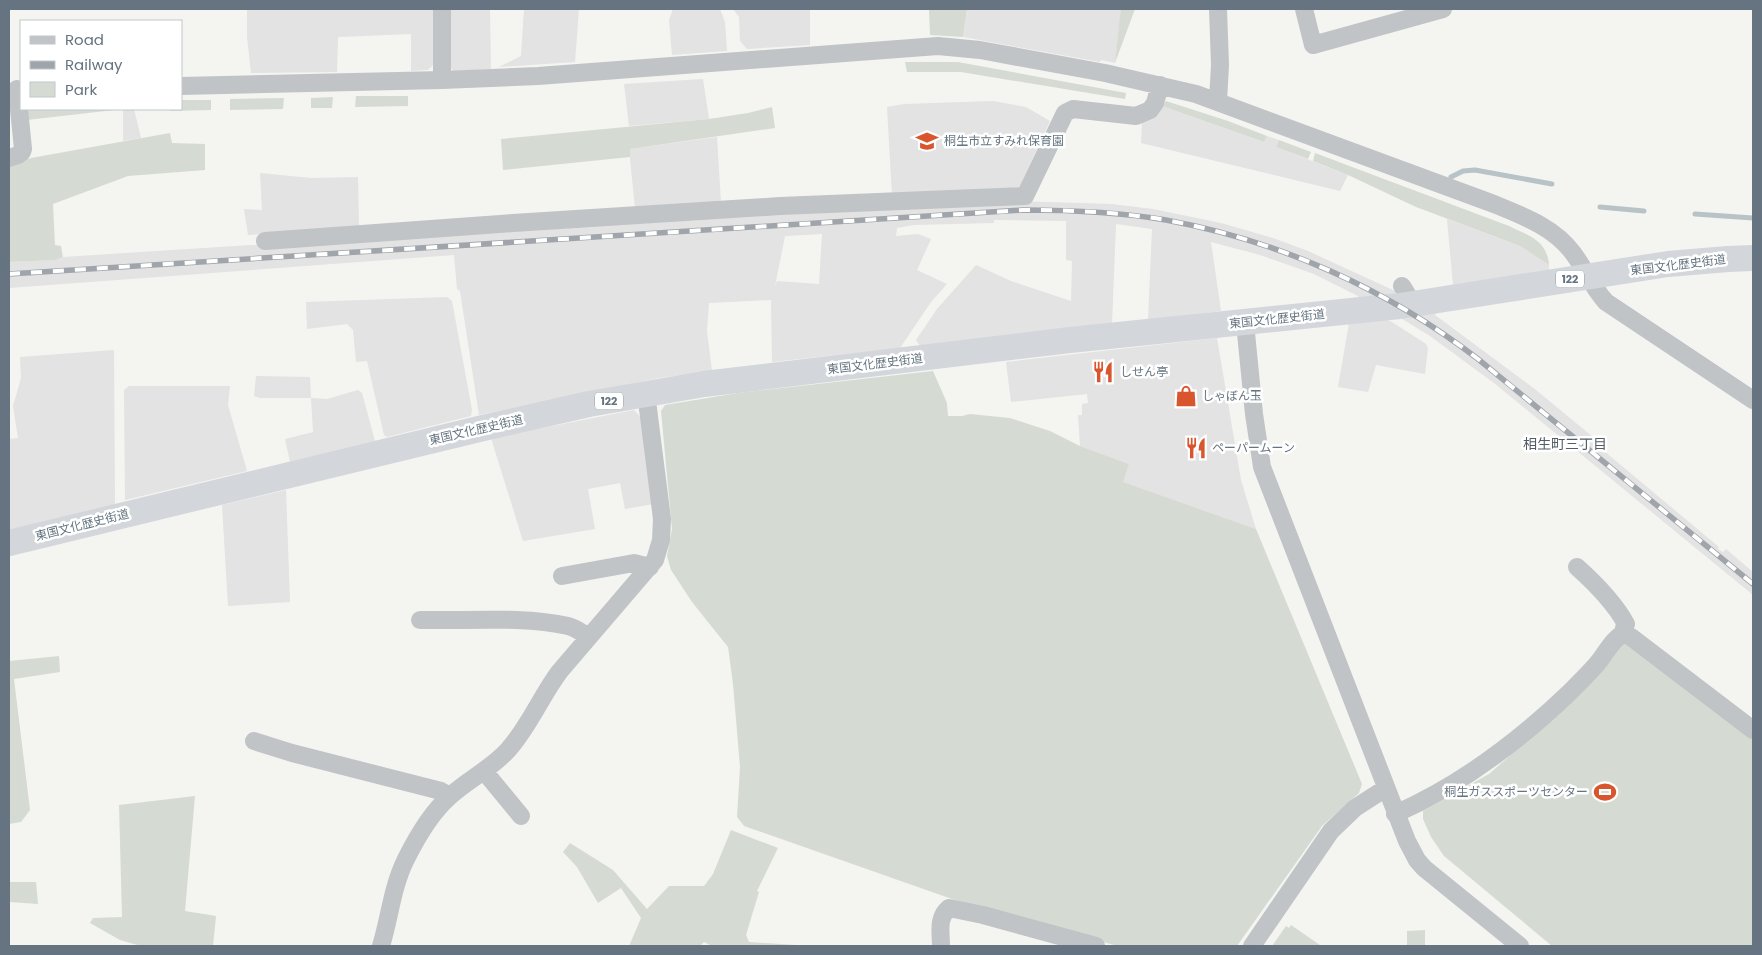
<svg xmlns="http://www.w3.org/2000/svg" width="1762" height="955" viewBox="0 0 1762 955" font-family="Poppins,'Noto Sans JP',sans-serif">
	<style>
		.built { fill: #e2e3e2; fill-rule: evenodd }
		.green { fill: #d5dbd2 }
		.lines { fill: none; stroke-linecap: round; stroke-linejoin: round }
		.stream { stroke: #b7c3c7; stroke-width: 5 }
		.minor { stroke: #c0c4c7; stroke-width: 18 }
		.highway { stroke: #d3d7db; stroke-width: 26 }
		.rail-casing { stroke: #9fa5aa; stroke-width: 5.5 }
		.rail { stroke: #fff; stroke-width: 4; stroke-dasharray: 11; stroke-linecap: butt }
		.labels { text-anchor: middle; stroke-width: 5; stroke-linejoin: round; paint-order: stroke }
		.shield { fill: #fff; stroke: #939ea6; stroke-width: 1 }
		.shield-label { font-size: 11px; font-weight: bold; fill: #657480 }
		.poi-label { font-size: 12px; fill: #657480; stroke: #fff; text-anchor: start }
		.street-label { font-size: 12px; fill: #657480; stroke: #fff }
		.neighbourhood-label { font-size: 14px; fill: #525d66; stroke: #fff }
	</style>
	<rect width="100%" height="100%" fill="#f4f4f1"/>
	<path class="built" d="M 247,9 L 435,9 L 436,62 L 428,70 L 411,71 L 411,34 L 338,37 L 337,72 L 251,73 L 247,37 Z
		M 450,9 L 490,9 L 491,69 L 453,71 L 447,62 Z
		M 524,9 L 579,9 L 575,62 L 499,67 L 521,56 Z
		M 673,9 L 720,9 L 725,22 L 727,51 L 672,55 L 669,20 Z
		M 733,9 L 810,9 L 810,45 L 747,49 L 740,41 L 739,17 Z
		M 967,9 L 1121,9 L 1115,63 L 1101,60 L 1100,62 L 963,37 Z
		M 703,79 L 709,119 L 629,126 L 624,84 Z
		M 993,101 L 1026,107 L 1050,121 L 1020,186 L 1016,188 L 892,195 L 887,107 L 904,104 Z
		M 1162,106 L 1264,142 L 1267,136 L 1279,140 L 1276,147 L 1348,175 L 1340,191 L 1141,143 L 1142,121 Z
		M 123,109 L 134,109 L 141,138 L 123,141 Z
		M 717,137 L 721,203 L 635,208 L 629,149 Z
		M 260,173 L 311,178 L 358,177 L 359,227 L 248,235 L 244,209 L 262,210 Z
		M 1016,201 L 1111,204 L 1153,209 L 1221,223 L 1273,238 L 1308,251 L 1395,291 L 1395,294 L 1359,299 L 1358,296 L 1314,274 L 1260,255 L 1211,242 L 1221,311 L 1148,320 L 1152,229 L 1116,224 L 1112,324 L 920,346 L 916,340 L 937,309 L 976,265 L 1011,281 L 1071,301 L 1072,261 L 1066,260 L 1066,221 L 994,220 L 994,223 L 914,225 L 897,228 L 896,236 L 918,234 L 931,239 L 917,270 L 947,284 L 931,302 L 900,348 L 772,362 L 771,300 L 709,303 L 707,331 L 712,371 L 659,378 L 479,415 L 460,291 L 457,289 L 454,255 L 9,288 L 9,262 L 56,260 L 63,257 L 251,245 L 278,246 L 476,231 ZM 822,234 L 819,284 L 777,281 L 775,286 L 785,236 Z
		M 1447,219 L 1520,246 L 1549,265 L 1549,270 L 1453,285 Z
		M 447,297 L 452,301 L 472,410 L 471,416 L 387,437 L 384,435 L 367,361 L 356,362 L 353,330 L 347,324 L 307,329 L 306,302 Z
		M 1437,311 L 1435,315 L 1536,390 L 1593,437 L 1592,441 L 1719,547 L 1718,549 L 1723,552 L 1726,549 L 1753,572 L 1753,595 L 1494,383 L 1430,336 L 1399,317 Z
		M 1382,318 L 1392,322 L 1426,344 L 1428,348 L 1425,374 L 1376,365 L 1368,392 L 1338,387 L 1349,323 Z
		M 1217,338 L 1241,480 L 1256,529 L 1122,482 L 1129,464 L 1080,446 L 1078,415 L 1082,415 L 1082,404 L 1088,403 L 1087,394 L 1011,402 L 1006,362 Z
		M 114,350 L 115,505 L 9,531 L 9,439 L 18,438 L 13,406 L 21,378 L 20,357 Z
		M 256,376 L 310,377 L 311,398 L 327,399 L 358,390 L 362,393 L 375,441 L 290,462 L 285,439 L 313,432 L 311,398 L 260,398 L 254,396 Z
		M 129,386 L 230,386 L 228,405 L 247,471 L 125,500 L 124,390 Z
		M 634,410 L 645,422 L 654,504 L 625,509 L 620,483 L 588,489 L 595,529 L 523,541 L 491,438 Z
		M 286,490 L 290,602 L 228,606 L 222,505 Z"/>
	<path class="green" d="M 929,9 L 967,9 L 963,37 L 930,35 Z
		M 1121,9 L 1135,9 L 1115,63 L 1120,15 Z
		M 905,62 L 958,62 L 1126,93 L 1125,99 L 961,72 L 907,72 Z
		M 356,96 L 408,96 L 408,106 L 355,107 Z
		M 333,97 L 332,108 L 311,108 L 311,98 Z
		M 284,98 L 283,109 L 230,110 L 230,99 Z
		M 181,100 L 211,100 L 211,110 L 170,111 L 170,109 L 181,109 Z
		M 1166,101 L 1228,121 L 1267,136 L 1264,142 L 1162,106 Z
		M 772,107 L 775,128 L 630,149 L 630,157 L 503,170 L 501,139 L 709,119 L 748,113 Z
		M 24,109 L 123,109 L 27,120 Z
		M 170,133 L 172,143 L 205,144 L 205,170 L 128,176 L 53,204 L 55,245 L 61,246 L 63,257 L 56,260 L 9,262 L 9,164 L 31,158 Z
		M 1279,140 L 1311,152 L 1308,159 L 1276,147 Z
		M 1315,153 L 1509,226 C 1529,236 1547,240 1549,265 L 1520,246 L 1416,207 L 1348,175 L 1313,161 Z
		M 933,371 L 947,403 L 948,416 L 962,416 L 970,414 L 1010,418 L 1050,431 L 1080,446 L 1129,464 L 1123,482 L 1256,529 L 1362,784 L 1359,793 L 1322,826 L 1237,946 L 1118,946 L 989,912 L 744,826 L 737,817 L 740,767 L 733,684 L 728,647 L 692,602 L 671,570 L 667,556 L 672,529 L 661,411 L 665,405 L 738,393 Z
		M 1628,641 L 1753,737 L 1753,946 L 1552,946 L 1444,856 L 1431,837 L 1423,819 L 1423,811 L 1489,774 L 1576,698 L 1622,642 Z
		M 59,656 L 60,672 L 14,679 L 30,810 L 21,822 L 9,824 L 9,661 Z
		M 195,796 L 185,911 L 216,916 L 213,946 L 141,946 L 120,940 L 90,923 L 93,918 L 122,917 L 119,805 Z
		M 731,830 L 778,848 L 757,891 L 759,892 L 746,935 L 749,942 L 810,946 L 712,946 L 704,942 L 700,946 L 629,946 L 641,918 L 621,888 L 598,903 L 577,867 L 563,852 L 570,843 L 613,870 L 647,909 L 669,886 L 704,886 L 713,874 Z
		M 9,882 L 36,882 L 38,904 L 9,902 Z
		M 1291,925 L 1320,945 L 1320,946 L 1272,946 L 1286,926 L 1289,928 Z
		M 1425,930 L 1425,946 L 1407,946 L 1407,931 Z"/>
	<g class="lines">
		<path class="stream" d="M 1451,177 L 1463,171 L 1475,170 L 1552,184
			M 1600,207 L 1644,211
			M 1695,214 L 1753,218"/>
		<path class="minor" d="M 1304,9 L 1313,45 L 1443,9
			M 442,80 L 442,9
			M 181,86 L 442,80 L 538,76 L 938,46 L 980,50 L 1105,73 L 1196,94 L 1494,204 C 1523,216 1554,227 1573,253 C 1585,269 1592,287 1606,302 L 1753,400
			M 1218,101 L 1220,65 L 1218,9
			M 9,158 L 18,155 L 22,152 L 23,149 L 17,89
			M 265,241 L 513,223 L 780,206 L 1025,196 L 1065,113 L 1073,109 L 1136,116 L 1150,110 L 1155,103 L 1160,85
			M 1402,286 L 1407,294 L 1409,304
			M 1245,323 L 1254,414 L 1262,467 L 1407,841 L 1417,860 L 1424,868 L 1520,946
			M 562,576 L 634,563 L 650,567
			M 420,620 C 466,621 524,616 568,626 C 576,628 582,633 589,637
			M 1624,633 L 1631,637 L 1753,730
			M 254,741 L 292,753 L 441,791 L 450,796
			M 484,771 L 521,816
			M 1395,814 C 1461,785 1518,742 1570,692 C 1579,683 1588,674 1596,665 C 1605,655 1612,639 1624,633 L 1624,628 L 1626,624 C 1614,602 1596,584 1577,567
			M 381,946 C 390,917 392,887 406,859 C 417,837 431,813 449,797 C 467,780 491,769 508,750 C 529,727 541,696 560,671 L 655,560 L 661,540 L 662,519 L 646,393
			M 941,946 C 941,932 937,918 949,908 L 983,915 L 1096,946
			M 1252,946 L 1331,831 L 1355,808 L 1386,788"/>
		<path class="highway" d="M 9,543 L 479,429 L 589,404 L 704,384 L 1070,340 L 1400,306 L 1668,264 L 1728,259 L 1753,258"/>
		<g class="rail-casing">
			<path id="rail" d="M 9,274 L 1023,210 C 1071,210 1119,212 1166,220 C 1280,241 1387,289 1478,359 L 1753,584"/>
		</g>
		<use href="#rail" class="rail"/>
	</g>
	<defs>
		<g id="school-bare" transform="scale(1.725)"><path d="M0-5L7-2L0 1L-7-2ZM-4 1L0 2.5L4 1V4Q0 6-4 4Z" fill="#d8552d" stroke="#fff" stroke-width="2.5" paint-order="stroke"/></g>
		<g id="restaurant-bare" transform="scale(1.725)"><path d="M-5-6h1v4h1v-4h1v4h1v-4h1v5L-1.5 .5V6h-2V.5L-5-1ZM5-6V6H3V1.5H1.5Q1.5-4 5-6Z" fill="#d8552d" stroke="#fff" stroke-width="2.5" paint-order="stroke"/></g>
		<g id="shop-bare" transform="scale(1.725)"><path d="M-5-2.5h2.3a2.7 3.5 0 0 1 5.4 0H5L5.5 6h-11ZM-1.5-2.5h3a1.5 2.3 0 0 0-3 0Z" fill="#d8552d" stroke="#fff" stroke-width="2.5" paint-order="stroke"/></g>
		<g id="stadium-bare" transform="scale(1.725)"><path d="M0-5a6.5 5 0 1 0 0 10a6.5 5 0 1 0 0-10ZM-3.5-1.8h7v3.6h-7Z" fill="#d8552d" stroke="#fff" stroke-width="2.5" paint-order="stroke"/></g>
	</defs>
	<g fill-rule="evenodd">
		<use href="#school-bare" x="927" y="141"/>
		<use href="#restaurant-bare" x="1103" y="372"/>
		<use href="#shop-bare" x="1186" y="396"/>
		<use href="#restaurant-bare" x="1196" y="448"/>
		<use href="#stadium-bare" x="1605" y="792"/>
	</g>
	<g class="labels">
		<g class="shield">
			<rect x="1556" y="270.5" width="28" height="17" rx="4"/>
			<rect x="595" y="392.5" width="28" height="17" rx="4"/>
		</g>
		<g class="shield-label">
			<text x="1570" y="283">122</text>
			<text x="609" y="405">122</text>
		</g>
		<g class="poi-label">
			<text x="944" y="145">桐生市立すみれ保育園</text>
			<text x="1120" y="376">しせん亭</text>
			<text x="1202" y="400">しゃぼん玉</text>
			<text x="1212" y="452">ペーパームーン</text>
			<text x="1588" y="796" text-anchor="end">桐生ガススポーツセンター</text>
		</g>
		<g class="street-label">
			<text transform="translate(1678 265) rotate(-7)" y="4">東国文化歴史街道</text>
			<text transform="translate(1277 319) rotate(-6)" y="4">東国文化歴史街道</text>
			<text transform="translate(875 364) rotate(-7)" y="4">東国文化歴史街道</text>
			<text transform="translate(476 430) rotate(-13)" y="4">東国文化歴史街道</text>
			<text transform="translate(82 525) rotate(-14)" y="4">東国文化歴史街道</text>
		</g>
		<g class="neighbourhood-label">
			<text x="1565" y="449">相生町三丁目</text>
		</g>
	</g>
	<rect width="1762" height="955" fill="none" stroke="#657480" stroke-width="20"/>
	<rect x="20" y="20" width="162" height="90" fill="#ffffff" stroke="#c1c7cc"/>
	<rect x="30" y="36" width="25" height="8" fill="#c0c4c7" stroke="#c1c7cc"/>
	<text x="65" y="45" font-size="15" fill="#657480">Road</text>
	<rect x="30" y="61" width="25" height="8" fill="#9fa5aa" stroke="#c1c7cc"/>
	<text x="65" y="70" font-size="15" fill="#657480">Railway</text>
	<rect x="30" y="82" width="25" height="15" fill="#d5dbd2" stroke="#c1c7cc"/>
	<text x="65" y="95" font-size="15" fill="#657480">Park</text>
</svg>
